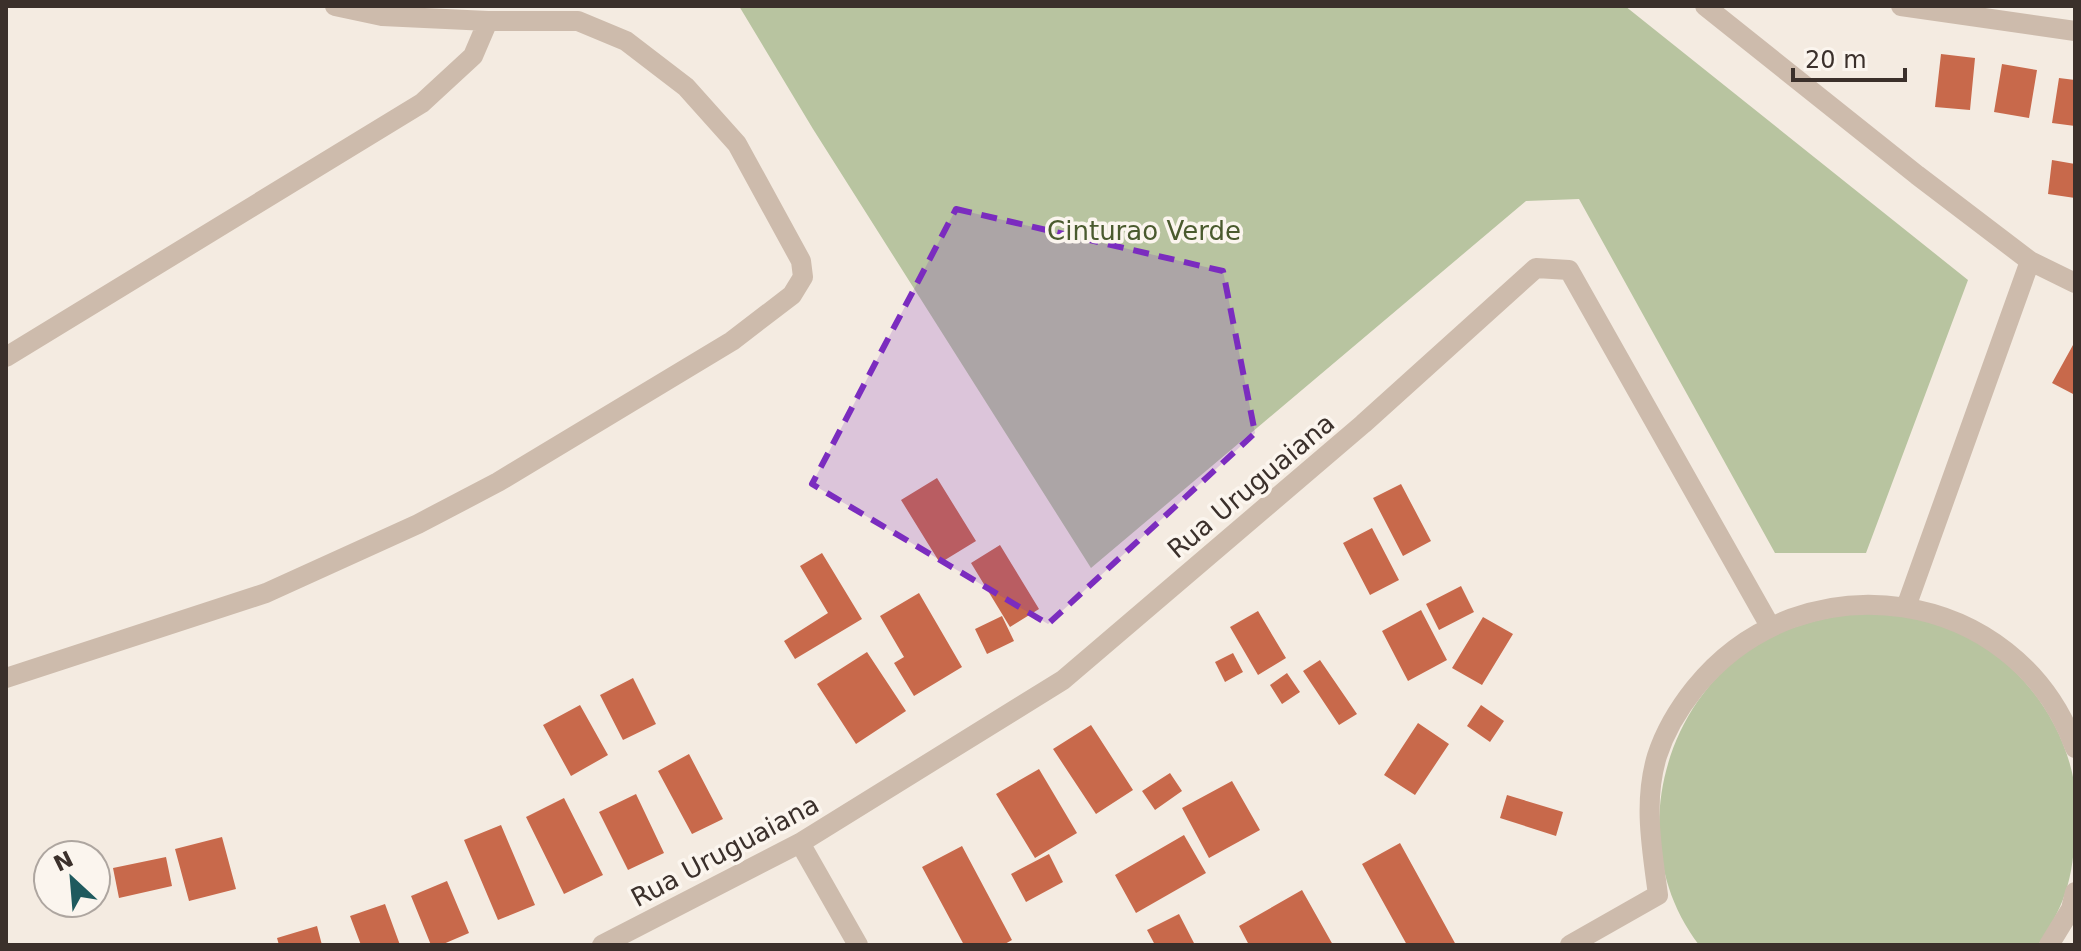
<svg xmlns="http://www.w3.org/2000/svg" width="2081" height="951" viewBox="0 0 2081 951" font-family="'DejaVu Sans',sans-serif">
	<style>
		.green { fill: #b8c4a0 }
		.building { fill: #c8694b }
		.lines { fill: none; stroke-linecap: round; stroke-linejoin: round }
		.minor { stroke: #cdbbac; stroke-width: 20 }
		.marked { fill: #7b2cbf; fill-opacity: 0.2; stroke: #7b2cbf; stroke-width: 6; stroke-dasharray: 16 10; stroke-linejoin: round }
		.labels { text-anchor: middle; stroke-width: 7; stroke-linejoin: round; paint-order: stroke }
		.park-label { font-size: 26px; fill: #4a5a2e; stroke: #fbf5ee }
		.street-label { font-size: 26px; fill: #3b302b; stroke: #fbf5ee }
	</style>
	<rect width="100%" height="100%" fill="#f4ebe1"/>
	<path class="green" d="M 739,6 L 1625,6 L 1968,280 L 1866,553 L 1775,553 L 1579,199 L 1526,201 L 1091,568 L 813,129 Z
		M 1856,613 C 1881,614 1905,615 1929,622 C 2002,640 2061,708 2074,782 C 2077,793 2075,806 2075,818 C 2075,870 2068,902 2038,945 L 1699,945 C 1629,854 1655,717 1747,651 C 1780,628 1817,619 1856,613 Z"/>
	<path class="building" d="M 1941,54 L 1975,58 L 1970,110 L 1935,107 Z
		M 2002,64 L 2037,70 L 2029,118 L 1994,112 Z
		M 2059,78 L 2075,80 L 2075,126 L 2052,123 Z
		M 2052,160 L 2075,164 L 2075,198 L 2048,194 Z
		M 2073,345 L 2075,346 L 2075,395 L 2052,383 Z
		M 937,478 L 976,541 L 940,563 L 901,500 Z
		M 1401,484 L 1431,541 L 1403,556 L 1373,498 Z
		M 1372,528 L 1399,580 L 1370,595 L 1343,543 Z
		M 1000,545 L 1039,609 L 1010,627 L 971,563 Z
		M 822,553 L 862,619 L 795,659 L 784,641 L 828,613 L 800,566 Z
		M 1461,586 L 1474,612 L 1439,630 L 1426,604 Z
		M 919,593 L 962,667 L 914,696 L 894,663 L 904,657 L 880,616 Z
		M 1421,610 L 1447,660 L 1408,681 L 1382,631 Z
		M 1258,611 L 1286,658 L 1258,675 L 1230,627 Z
		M 1002,616 L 1014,641 L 987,654 L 975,629 Z
		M 1483,617 L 1513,634 L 1482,685 L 1452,668 Z
		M 867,652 L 906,711 L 856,744 L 817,684 Z
		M 1233,653 L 1243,672 L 1225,682 L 1215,662 Z
		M 1320,660 L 1357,714 L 1339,725 L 1303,671 Z
		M 1287,673 L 1300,692 L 1282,704 L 1270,685 Z
		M 633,678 L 656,724 L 623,740 L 600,695 Z
		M 580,705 L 608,755 L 571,776 L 543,725 Z
		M 1481,705 L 1504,721 L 1490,742 L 1467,726 Z
		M 1418,723 L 1449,744 L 1415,795 L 1384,775 Z
		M 1091,725 L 1133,790 L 1096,814 L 1053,749 Z
		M 689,754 L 723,819 L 692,834 L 658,771 Z
		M 1039,769 L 1077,833 L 1035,858 L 996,794 Z
		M 1170,773 L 1182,791 L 1155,810 L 1142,791 Z
		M 1232,781 L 1260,830 L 1209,858 L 1182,808 Z
		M 636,794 L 664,853 L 628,870 L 599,812 Z
		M 1507,795 L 1563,812 L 1556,836 L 1500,818 Z
		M 564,798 L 603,875 L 564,894 L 526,817 Z
		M 501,825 L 535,905 L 498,920 L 464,840 Z
		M 1184,835 L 1206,873 L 1136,913 L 1115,875 Z
		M 222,837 L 236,889 L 189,901 L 175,849 Z
		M 1400,843 L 1456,945 L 1407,945 L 1362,864 Z
		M 962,846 L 1012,940 L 1003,945 L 964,945 L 922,867 Z
		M 1049,854 L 1063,882 L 1026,902 L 1011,874 Z
		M 166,857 L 172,886 L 119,898 L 113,868 Z
		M 104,871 L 107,895 L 96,897 L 96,872 Z
		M 447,881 L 469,933 L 441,945 L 431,945 L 411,896 Z
		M 1302,890 L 1333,945 L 1249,945 L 1239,926 Z
		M 385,904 L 400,945 L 361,945 L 350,916 Z
		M 1179,914 L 1195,945 L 1155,945 L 1147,930 Z
		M 317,926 L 322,945 L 279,945 L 277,938 Z"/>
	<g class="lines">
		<path class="minor" d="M 1705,6 L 1917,175 L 2030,261 L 2075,283
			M 1901,6 L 2075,31
			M 6,357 L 422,103 L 473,56 L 488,21
			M 1906,607 L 2030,261
			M 6,678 L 266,593 L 418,524 L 498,482 L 732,341 L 792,295 L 803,277 L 801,261 L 737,144 L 686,87 L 626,41 L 578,21 L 488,21 L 382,16 L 335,6
			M 800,843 L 858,945
			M 602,945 L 800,843 L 1063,680 L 1363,424 L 1536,268 L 1569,270 L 1770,626
			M 1570,945 L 1658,895 C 1652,849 1643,802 1657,756 C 1665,731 1679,708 1695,688 C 1802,555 2017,586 2075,748
			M 2049,945 L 2071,909 L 2075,892"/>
	</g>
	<path class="marked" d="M 956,209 L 1223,271 L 1255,433 L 1048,624 L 812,484 Z"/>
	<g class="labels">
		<g class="park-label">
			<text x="1144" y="240">Cinturao Verde</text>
		</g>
		<g class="street-label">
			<text transform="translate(1251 486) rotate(-40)" y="9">Rua Uruguaiana</text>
			<text transform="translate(725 851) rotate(-28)" y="9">Rua Uruguaiana</text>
		</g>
	</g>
	<rect width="2081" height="951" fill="none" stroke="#3b302b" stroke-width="16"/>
	<g transform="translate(72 879) rotate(334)"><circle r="38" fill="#fbf5ee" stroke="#aea6a0" stroke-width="2"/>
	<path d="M0-6L14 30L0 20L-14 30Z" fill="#1f5a5e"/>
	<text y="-12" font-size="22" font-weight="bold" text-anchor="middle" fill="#3b302b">N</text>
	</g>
	<path d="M1793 68v12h112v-12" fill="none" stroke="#3b302b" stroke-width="4"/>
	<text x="1805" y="68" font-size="24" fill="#3b302b" stroke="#fbf5ee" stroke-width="6" paint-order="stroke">20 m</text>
</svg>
